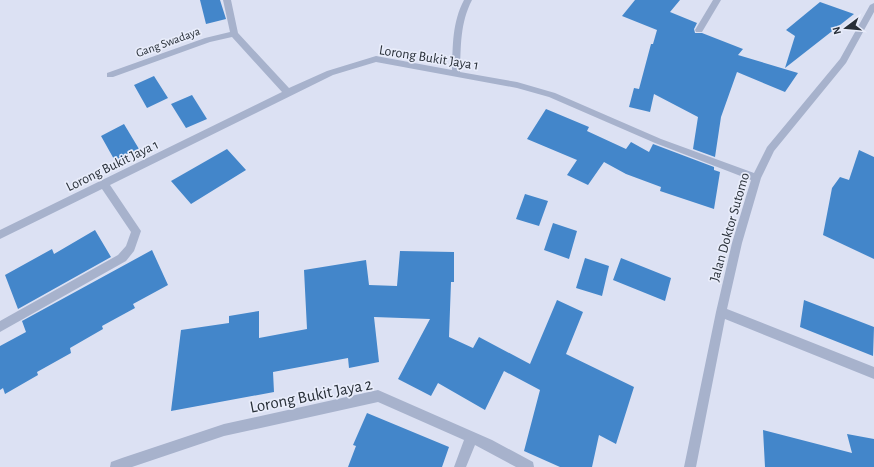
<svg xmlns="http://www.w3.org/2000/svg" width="874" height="467" viewBox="0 0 874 467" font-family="'Alegreya Sans',sans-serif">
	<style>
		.building { fill: #4386ca }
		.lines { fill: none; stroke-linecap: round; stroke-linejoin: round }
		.minor { fill: #a7b2cc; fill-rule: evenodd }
		.labels { text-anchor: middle; stroke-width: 3.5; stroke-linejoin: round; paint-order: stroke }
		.far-street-label { font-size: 12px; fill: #282f38; stroke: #e8ecfa }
		.street-label { font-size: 14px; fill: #282f38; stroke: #e8ecfa }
		.near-street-label { font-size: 17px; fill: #282f38; stroke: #e8ecfa }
	</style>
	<rect width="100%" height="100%" fill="#dce1f3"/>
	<path class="building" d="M 200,0 L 220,0 L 226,19 L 206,24 Z
		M 635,0 L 680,0 L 670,12 L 697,23 L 694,29 L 695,33 L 702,33 L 743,49 L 738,55 L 798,73 L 785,92 L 737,72 L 721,117 L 715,157 L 693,149 L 698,117 L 654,94 L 650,112 L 629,107 L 634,88 L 639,89 L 651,44 L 653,44 L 657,30 L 622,16 Z
		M 820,2 L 854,14 L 785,68 L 795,36 L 786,30 Z
		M 154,76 L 168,98 L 147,108 L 134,85 Z
		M 192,95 L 207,119 L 186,128 L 171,104 Z
		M 546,109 L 589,127 L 587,131 L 626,149 L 631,142 L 649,152 L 653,144 L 714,167 L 714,170 L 720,172 L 714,209 L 660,191 L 661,187 L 626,174 L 604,162 L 588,185 L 567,175 L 577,160 L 527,139 Z
		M 124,124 L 139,149 L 115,161 L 101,136 Z
		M 227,149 L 246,170 L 191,204 L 171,181 Z
		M 859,150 L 874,157 L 874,259 L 823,235 L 832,188 L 840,177 L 849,180 Z
		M 525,194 L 548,201 L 539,226 L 516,219 Z
		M 553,223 L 577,231 L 569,259 L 544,250 Z
		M 95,230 L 111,257 L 18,309 L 5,275 L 52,249 L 54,254 Z
		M 152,250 L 168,285 L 133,304 L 135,308 L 102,326 L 103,329 L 70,348 L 71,353 L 37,372 L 38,375 L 5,394 L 3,388 L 0,390 L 0,346 L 26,332 L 22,321 Z
		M 400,251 L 454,252 L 454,282 L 451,282 L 449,337 L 473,348 L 479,337 L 530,364 L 557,300 L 583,312 L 566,354 L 634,387 L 616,444 L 599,435 L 592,467 L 560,467 L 524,451 L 540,390 L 504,371 L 485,410 L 438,383 L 431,396 L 398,379 L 430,319 L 374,317 L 379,362 L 349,368 L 348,358 L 273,372 L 274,392 L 171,411 L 181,330 L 229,323 L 229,316 L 259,311 L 259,338 L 307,329 L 304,270 L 366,260 L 369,285 L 397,286 Z
		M 585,258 L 609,266 L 602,296 L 576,288 Z
		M 621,258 L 671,278 L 665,301 L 613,280 Z
		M 804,300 L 874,327 L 873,356 L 800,327 Z
		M 367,413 L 449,447 L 442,467 L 348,467 L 356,446 L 353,445 Z
		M 763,430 L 852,453 L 847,434 L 874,439 L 874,467 L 765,467 Z"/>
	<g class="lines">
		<path class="minor" d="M 223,0 L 231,0 L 238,33 L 289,88 L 327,71 L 376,56 L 452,70 C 453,45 452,23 464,0 L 472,0 C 460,23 461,46 460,72 L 517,82 L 555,93 L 661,139 L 754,173 L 767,147 L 840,59 L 870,5 L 874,3 L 874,12 L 846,63 L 774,151 L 761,178 L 742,243 L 727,309 L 874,367 L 874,379 L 725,319 L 696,467 L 684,467 L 716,312 L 732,243 L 751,180 L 655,143 L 549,97 L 517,88 L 376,62 L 333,75 L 110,185 L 141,231 L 134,251 L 126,261 L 0,332 L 0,321 L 118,255 L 126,246 L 131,232 L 102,189 L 0,239 L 0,230 L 282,92 L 232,37 L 210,42 L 113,77 L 107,77 L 107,73 L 205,38 L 230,32 Z
			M 713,0 L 721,0 L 702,32 L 696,32 L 695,30 Z
			M 378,390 L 492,440 L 533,462 L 534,467 L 516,467 L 475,445 L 466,467 L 454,467 L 464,440 L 378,402 L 224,436 L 132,467 L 110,467 L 111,462 L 122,458 L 224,424 Z"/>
	</g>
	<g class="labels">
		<g class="far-street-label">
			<text transform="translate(168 42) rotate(-20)" y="4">Gang Swadaya</text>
		</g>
		<g class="street-label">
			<text transform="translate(429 57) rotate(9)" y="5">Lorong Bukit Jaya 1</text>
			<text transform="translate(112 165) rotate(-26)" y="5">Lorong Bukit Jaya 1</text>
			<text transform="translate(729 227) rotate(-74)" y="5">Jalan Doktor Sutomo</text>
		</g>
		<g class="near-street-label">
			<text transform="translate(311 395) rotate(-11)" y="6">Lorong Bukit Jaya 2</text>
		</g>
	</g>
	<g transform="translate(846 28) rotate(254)" stroke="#e8ecfa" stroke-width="3" paint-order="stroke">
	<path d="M0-3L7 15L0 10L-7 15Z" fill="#282f38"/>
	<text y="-6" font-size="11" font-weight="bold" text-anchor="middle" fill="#282f38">N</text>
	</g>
</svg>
